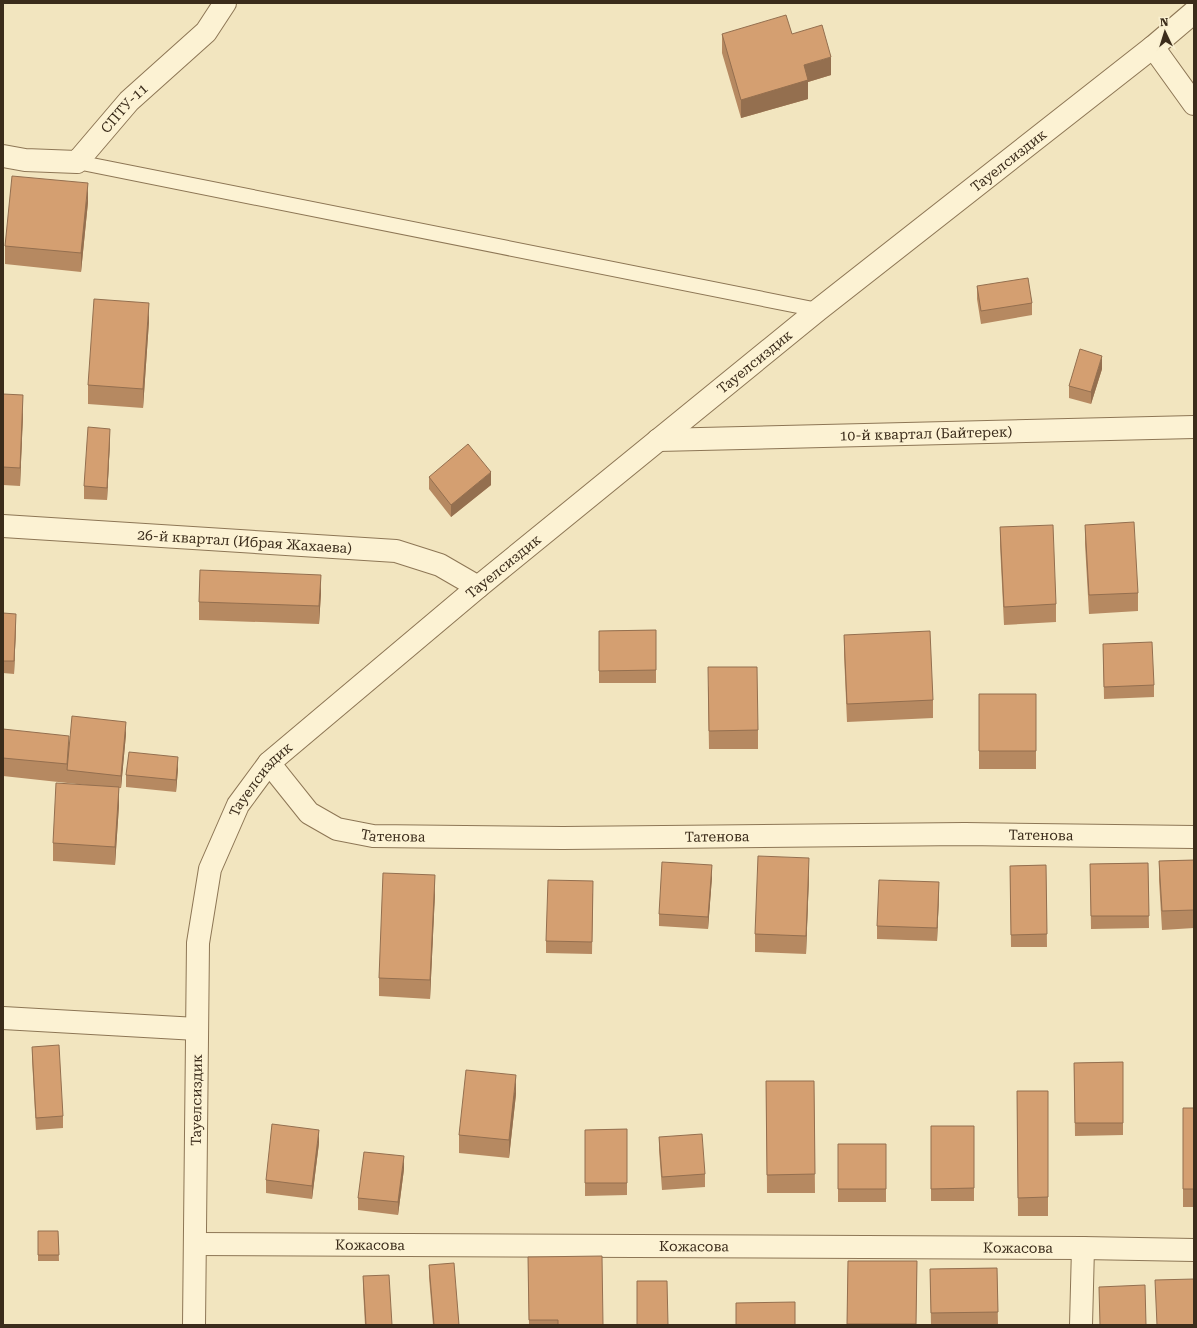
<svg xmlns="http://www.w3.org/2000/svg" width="1197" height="1328" viewBox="0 0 1197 1328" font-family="'Roboto Serif',serif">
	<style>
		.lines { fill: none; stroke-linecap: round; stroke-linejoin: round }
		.service-casing { stroke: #8d7655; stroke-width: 16 }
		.minor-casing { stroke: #8d7655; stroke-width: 24 }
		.service { stroke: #fcf2d3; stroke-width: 14 }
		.minor { stroke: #fcf2d3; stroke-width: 22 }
		.wall { fill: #b68961 }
		.shaded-wall { fill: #946f4f }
		.building { fill: #d49f71; stroke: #946f4f }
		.labels { text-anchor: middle; stroke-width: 3; stroke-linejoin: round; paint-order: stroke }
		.street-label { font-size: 14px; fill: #3b2c1b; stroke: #f9efcf }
	</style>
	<rect width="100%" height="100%" fill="#f2e5bf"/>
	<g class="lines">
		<g class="service-casing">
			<path id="service" d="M 77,162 L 818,310"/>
		</g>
		<g class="minor-casing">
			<g id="minor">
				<path d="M 1153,47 L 1194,104"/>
				<path id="s1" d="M 3,156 L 25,160 L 77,162 L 129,101 L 206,32 L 225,3"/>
				<path id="s2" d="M 658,440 L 1194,427"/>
				<path id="s3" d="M 3,526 L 396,551 L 440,565 L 478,587"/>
				<path id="s4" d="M 269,763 L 309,813 L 337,829 L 373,836 L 563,838 L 965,834 L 1194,837"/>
				<path d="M 3,1018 L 197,1029"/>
				<path id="s5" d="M 195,1244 L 1083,1248 L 1194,1250"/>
				<path id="s6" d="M 194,1325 L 198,943 L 210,869 L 238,805 L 269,763 L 478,587 L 818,310 L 1153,47 L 1194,12"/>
				<path d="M 1081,1325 L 1083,1248"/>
			</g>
		</g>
		<use href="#service" class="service"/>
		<use href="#minor" class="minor"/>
	</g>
	<path class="wall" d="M 722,34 L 792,34 L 831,75 L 808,82 L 808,99 L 741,118 L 722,53 Z
		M 88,202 L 81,272 L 5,264 L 5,246 Z
		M 977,286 L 1032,303 L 1032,315 L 981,324 L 977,299 Z
		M 149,321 L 143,408 L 88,404 L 88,385 Z
		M 1102,369 L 1091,404 L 1069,398 L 1069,386 Z
		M 3,394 L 23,414 L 20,486 L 3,485 Z
		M 110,441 L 107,500 L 84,499 L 84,486 Z
		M 429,477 L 491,485 L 451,517 L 429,489 Z
		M 1085,525 L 1138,593 L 1138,611 L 1089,614 L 1085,544 Z
		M 1000,527 L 1056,604 L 1056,622 L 1004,625 L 1000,545 Z
		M 321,593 L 319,624 L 199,620 L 199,602 Z
		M 3,613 L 16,626 L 14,674 L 3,673 Z
		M 656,630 L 656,683 L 599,683 L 599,631 Z
		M 844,635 L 933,700 L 933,718 L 847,722 L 844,654 Z
		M 1103,644 L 1154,685 L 1154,697 L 1104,699 Z
		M 708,686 L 758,730 L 758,749 L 709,749 Z
		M 979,694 L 1036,694 L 1036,769 L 979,769 Z
		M 3,729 L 69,743 L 126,734 L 121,788 L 119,788 L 119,805 L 115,865 L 53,861 L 53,843 L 86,785 L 3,776 Z
		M 178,769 L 176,792 L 126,787 L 126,775 Z
		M 1194,860 L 1194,928 L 1162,930 L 1159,880 L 1159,861 Z
		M 1148,863 L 1149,928 L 1091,929 L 1090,864 Z
		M 1046,865 L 1047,947 L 1011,947 L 1010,866 Z
		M 809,876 L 806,954 L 755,952 L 755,934 Z
		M 712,877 L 708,929 L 659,926 L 659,914 Z
		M 435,893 L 430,999 L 379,996 L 379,978 Z
		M 593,893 L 592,954 L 546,953 L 546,941 Z
		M 939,895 L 937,941 L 877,939 L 877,926 Z
		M 32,1047 L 63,1116 L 63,1128 L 36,1130 L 32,1059 Z
		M 1123,1062 L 1123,1135 L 1075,1136 L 1074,1063 Z
		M 766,1081 L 814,1081 L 815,1193 L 767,1193 Z
		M 1017,1091 L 1048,1091 L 1048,1216 L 1018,1216 Z
		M 516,1094 L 509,1158 L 459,1153 L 459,1135 Z
		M 1183,1108 L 1194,1108 L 1194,1207 L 1183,1207 Z
		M 931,1126 L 974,1126 L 974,1201 L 931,1201 Z
		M 627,1129 L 627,1195 L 585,1196 L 585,1130 Z
		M 659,1137 L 705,1174 L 705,1187 L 662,1190 L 659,1150 Z
		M 319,1143 L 312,1199 L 266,1193 L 266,1180 Z
		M 838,1144 L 886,1144 L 886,1202 L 838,1202 Z
		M 404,1169 L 398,1215 L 358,1210 L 358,1198 Z
		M 38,1231 L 58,1231 L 59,1261 L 38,1261 Z
		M 528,1257 L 603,1325 L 529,1325 Z
		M 848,1261 L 917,1261 L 916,1325 L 847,1325 Z
		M 429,1265 L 459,1325 L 433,1325 L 429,1277 Z
		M 997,1268 L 998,1324 L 931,1325 L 930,1269 Z
		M 363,1276 L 392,1325 L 365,1325 L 363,1288 Z"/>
	<path class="shaded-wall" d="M 831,57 L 831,75 L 808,82 L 808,99 L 741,118 L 741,100 L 804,65 Z
		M 88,183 L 88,202 L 81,272 L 81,253 Z
		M 149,303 L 149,321 L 143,408 L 143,389 Z
		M 1102,356 L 1102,369 L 1091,404 L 1091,392 Z
		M 23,395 L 23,414 L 20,486 L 20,468 Z
		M 110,429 L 110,441 L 107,500 L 107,488 Z
		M 491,472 L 491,485 L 451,517 L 451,505 Z
		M 321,575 L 321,593 L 319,624 L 319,606 Z
		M 16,614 L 16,626 L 14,674 L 14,661 Z
		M 126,722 L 126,734 L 121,788 L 121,776 Z
		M 178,757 L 178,769 L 176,792 L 176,780 Z
		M 119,787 L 119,805 L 115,865 L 115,847 Z
		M 809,858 L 809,876 L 806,954 L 806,936 Z
		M 712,865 L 712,877 L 708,929 L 708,917 Z
		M 435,875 L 435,893 L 430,999 L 430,980 Z
		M 939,882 L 939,895 L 937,941 L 937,928 Z
		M 516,1075 L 516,1094 L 509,1158 L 509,1140 Z
		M 319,1130 L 319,1143 L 312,1199 L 312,1186 Z
		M 404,1156 L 404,1169 L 398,1215 L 398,1202 Z"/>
	<path class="building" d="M 786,15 L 792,34 L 822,25 L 831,57 L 804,65 L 808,80 L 741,100 L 722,34 Z
		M 12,176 L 88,183 L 81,253 L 5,246 Z
		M 1028,278 L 1032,303 L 981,311 L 977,286 Z
		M 94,299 L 149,303 L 143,389 L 88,385 Z
		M 1080,349 L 1102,356 L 1091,392 L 1069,386 Z
		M 3,394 L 23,395 L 20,468 L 3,467 Z
		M 88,427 L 110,429 L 107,488 L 84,486 Z
		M 468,444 L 491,472 L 451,505 L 429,477 Z
		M 1134,522 L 1138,593 L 1089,595 L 1085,525 Z
		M 1053,525 L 1056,604 L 1004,607 L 1000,527 Z
		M 200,570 L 321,575 L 319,606 L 199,602 Z
		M 3,613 L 16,614 L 14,661 L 3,661 Z
		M 656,630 L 656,670 L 599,671 L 599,631 Z
		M 930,631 L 933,700 L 847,704 L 844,635 Z
		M 1152,642 L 1154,685 L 1104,687 L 1103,644 Z
		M 708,667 L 757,667 L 758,730 L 709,731 Z
		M 979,694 L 1036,694 L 1036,751 L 979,751 Z
		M 72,716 L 126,722 L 121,776 L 67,770 Z
		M 3,729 L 69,736 L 67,764 L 3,758 Z
		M 129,752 L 178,757 L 176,780 L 126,775 Z
		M 56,783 L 119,787 L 115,847 L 53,843 Z
		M 758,856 L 809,858 L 806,936 L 755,934 Z
		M 1194,860 L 1194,910 L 1162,911 L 1159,861 Z
		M 662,862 L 712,865 L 708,917 L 659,914 Z
		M 1148,863 L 1149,916 L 1091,916 L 1090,864 Z
		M 1046,865 L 1047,934 L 1011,935 L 1010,866 Z
		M 383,873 L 435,875 L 430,980 L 379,978 Z
		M 548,880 L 593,881 L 592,942 L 546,941 Z
		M 879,880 L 939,882 L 937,928 L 877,926 Z
		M 59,1045 L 63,1116 L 36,1118 L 32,1047 Z
		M 1123,1062 L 1123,1123 L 1075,1123 L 1074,1063 Z
		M 466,1070 L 516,1075 L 509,1140 L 459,1135 Z
		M 766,1081 L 814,1081 L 815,1174 L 767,1175 Z
		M 1017,1091 L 1048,1091 L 1048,1197 L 1018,1198 Z
		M 1183,1108 L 1194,1108 L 1194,1189 L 1183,1189 Z
		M 272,1124 L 319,1130 L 312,1186 L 266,1180 Z
		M 931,1126 L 974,1126 L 974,1188 L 931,1189 Z
		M 627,1129 L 627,1183 L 585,1183 L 585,1130 Z
		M 702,1134 L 705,1174 L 662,1177 L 659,1137 Z
		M 838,1144 L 886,1144 L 886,1189 L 838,1189 Z
		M 364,1152 L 404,1156 L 398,1202 L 358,1198 Z
		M 38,1231 L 58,1231 L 59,1255 L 38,1255 Z
		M 602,1256 L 603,1325 L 558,1325 L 558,1320 L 529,1320 L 528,1257 Z
		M 848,1261 L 917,1261 L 916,1324 L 847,1324 Z
		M 454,1263 L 459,1325 L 434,1325 L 429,1265 Z
		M 997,1268 L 998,1312 L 931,1313 L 930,1269 Z
		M 389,1275 L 392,1325 L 366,1325 L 363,1276 Z
		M 1194,1279 L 1194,1325 L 1157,1325 L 1155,1280 Z
		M 637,1281 L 667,1281 L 668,1325 L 637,1325 Z
		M 1145,1285 L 1146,1325 L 1100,1325 L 1099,1287 Z
		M 795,1302 L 795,1325 L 736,1325 L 736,1303 Z"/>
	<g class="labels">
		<g class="street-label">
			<text dy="5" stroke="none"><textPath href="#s1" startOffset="146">СПТУ-11</textPath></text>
			<text dy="5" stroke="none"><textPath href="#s6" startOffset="1533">Тауелсиздик</textPath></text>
			<text dy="5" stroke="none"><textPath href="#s6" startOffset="1209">Тауелсиздик</textPath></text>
			<text dy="5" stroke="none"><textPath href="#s2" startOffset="268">10-й квартал (Байтерек)</textPath></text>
			<text dy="5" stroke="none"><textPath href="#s3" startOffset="242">26-й квартал (Ибрая Жахаева)</textPath></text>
			<text dy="5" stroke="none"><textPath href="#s6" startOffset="885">Тауелсиздик</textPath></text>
			<text dy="5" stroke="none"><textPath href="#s6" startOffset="561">Тауелсиздик</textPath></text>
			<text dy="5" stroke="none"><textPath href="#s4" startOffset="153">Татенова</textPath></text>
			<text dy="5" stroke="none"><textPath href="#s4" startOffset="801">Татенова</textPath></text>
			<text dy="5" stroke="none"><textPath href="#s4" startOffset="477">Татенова</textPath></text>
			<text dy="5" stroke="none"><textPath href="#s6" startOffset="225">Тауелсиздик</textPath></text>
			<text dy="5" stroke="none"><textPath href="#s5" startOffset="175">Кожасова</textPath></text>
			<text dy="5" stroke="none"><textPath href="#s5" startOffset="499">Кожасова</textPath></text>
			<text dy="5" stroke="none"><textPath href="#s5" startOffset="823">Кожасова</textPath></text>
		</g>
	</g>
	<rect width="1197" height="1328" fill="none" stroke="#3b2c1b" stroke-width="8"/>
	<g transform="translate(1165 32) rotate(356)" stroke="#f9efcf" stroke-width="3" paint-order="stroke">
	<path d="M0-3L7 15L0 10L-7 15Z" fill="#3b2c1b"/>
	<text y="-6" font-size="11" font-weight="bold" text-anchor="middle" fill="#3b2c1b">N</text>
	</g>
</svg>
